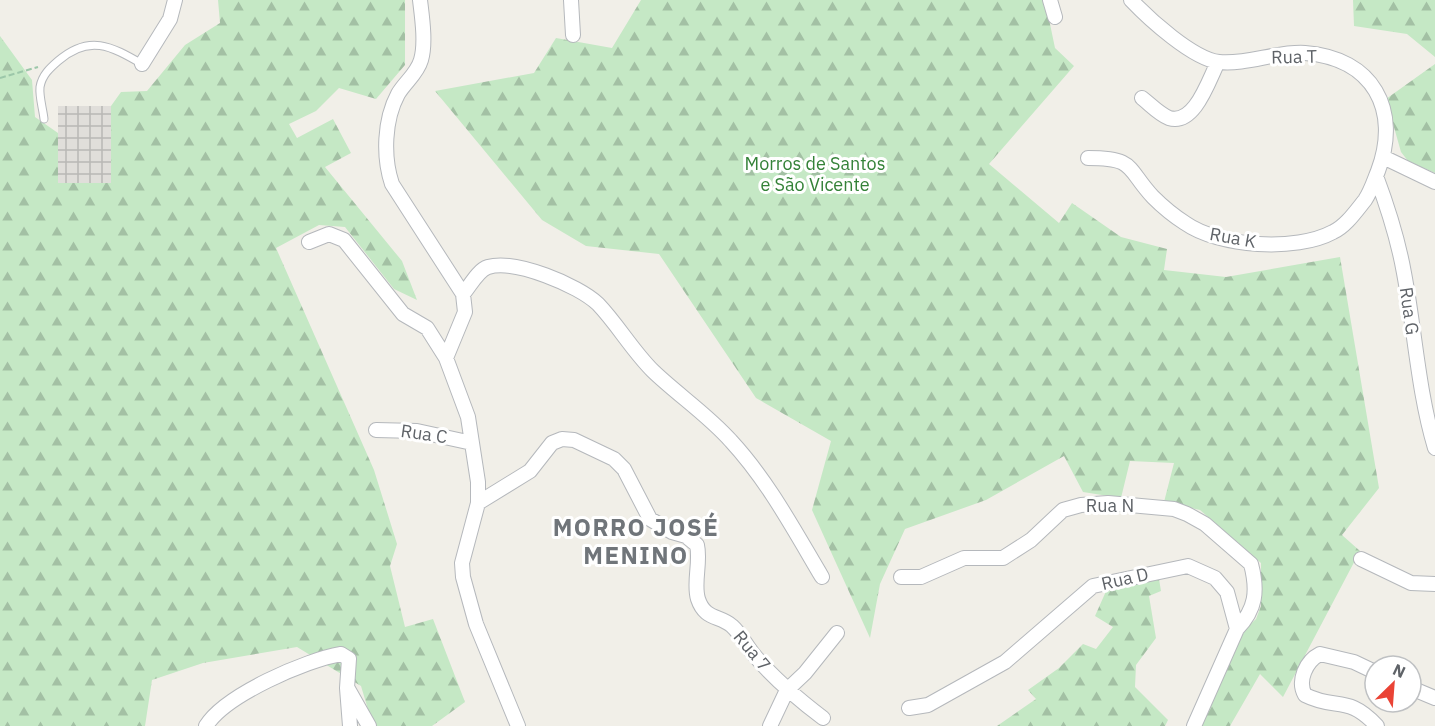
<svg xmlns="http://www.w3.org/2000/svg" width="1435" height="726" viewBox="0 0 1435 726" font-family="'IBM Plex Sans',sans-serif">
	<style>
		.industrial { fill: url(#industrial-grid) }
		.forest { fill: url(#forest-firs) }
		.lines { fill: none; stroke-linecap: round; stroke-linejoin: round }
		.service-casing { stroke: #b5b8bc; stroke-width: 9 }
		.minor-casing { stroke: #b5b8bc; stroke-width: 16 }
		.path { stroke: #9cc7a9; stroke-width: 2; stroke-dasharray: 6 3; stroke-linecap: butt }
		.service { stroke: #fff; stroke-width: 7 }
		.minor { stroke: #fff; stroke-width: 14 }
		.labels { text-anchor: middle; stroke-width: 6; stroke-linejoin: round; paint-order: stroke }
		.street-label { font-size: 18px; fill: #5f6368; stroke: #fff }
		.park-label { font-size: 18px; fill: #348238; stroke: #fff }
		.district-label { font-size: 24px; font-weight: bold; letter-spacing: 1.5px; fill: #70757a; stroke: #fff }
	</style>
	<defs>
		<pattern id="industrial-grid" width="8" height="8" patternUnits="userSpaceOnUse" patternTransform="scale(1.5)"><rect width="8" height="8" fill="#e0deda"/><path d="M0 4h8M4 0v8" fill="none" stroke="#b9b8b5"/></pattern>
		<pattern id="forest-firs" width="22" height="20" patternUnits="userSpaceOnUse" patternTransform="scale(1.5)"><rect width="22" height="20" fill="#c5e8c5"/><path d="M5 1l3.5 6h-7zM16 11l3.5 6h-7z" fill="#a3c0a4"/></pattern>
	</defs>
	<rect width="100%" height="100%" fill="#f1efe8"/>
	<path class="industrial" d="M 58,106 L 111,106 L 112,183 L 58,183 Z"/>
	<path class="forest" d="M 218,0 L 405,0 L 405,65 L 376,99 L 339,88 L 316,111 L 289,124 L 297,138 L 333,119 L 351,153 L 325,167 L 402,261 L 417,300 L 394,289 L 345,227 L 319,225 L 276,248 L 374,470 L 397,544 L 390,566 L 405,627 L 433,619 L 465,702 L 432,726 L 373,726 L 361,686 L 297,647 L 203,663 L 152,680 L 145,726 L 0,726 L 0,36 L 32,80 L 35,117 L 58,133 L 58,183 L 111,183 L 111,106 L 121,92 L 147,91 L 185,45 L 220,23 Z
		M 641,0 L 1045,0 L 1055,48 L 1074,66 L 989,164 L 1059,223 L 1072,203 L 1121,237 L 1167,249 L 1164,270 L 1226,277 L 1340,257 L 1379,488 L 1342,535 L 1360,551 L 1283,697 L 1260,674 L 1230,726 L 1199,726 L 1243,631 L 1256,619 L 1261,606 L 1261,563 L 1200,510 L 1164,502 L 1174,463 L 1130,461 L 1121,498 L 1083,492 L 1064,456 L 986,500 L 905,529 L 880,584 L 870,638 L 812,510 L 831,441 L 756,398 L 659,254 L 586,246 L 542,220 L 435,91 L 534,73 L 556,38 L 612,48 Z
		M 1353,0 L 1435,0 L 1435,57 L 1407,34 L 1354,26 Z
		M 1435,64 L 1435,173 L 1408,161 L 1401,152 L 1386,99 Z
		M 1159,579 L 1161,591 L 1149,596 L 1156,638 L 1136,665 L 1135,687 L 1168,720 L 1165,726 L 997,726 L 1036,699 L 1028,690 L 1059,668 L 1083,644 L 1096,649 L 1113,627 L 1095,616 L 1107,589 Z"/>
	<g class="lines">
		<g class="service-casing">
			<path id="service" d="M 44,119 C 43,109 39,97 40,87 C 42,75 50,68 58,61 C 89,34 111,46 142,64"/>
		</g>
		<g class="minor-casing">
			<path id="minor" d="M 420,0 C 422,17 426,43 421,60 C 417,74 405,82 398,94 C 384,120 383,157 392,184 L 463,294 L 465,312 L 446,358
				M 571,0 L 573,35
				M 1050,0 L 1055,17
				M 142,64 L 170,19 L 175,0
				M 1142,98 C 1151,105 1159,114 1169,118 C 1195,126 1209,79 1218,62
				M 1383,157 L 1435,182
				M 1088,158 C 1136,158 1126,168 1153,197 C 1162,206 1174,216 1185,223 C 1219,247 1296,252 1333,232 C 1346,226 1356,211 1365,200 C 1371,191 1374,181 1378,171 C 1401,110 1373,58 1305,53 C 1277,51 1247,65 1219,62 C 1193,59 1149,19 1131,0
				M 1376,176 C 1388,208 1398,239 1404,273 C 1415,331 1418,391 1435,448
				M 309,242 L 329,234 L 344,240 L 403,314 L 427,328 L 446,358 L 468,417 L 478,482 L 478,503 L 462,563 L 463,577 L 476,624 L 518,726
				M 463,294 C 470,286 478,270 488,267 C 515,259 578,285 598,304 C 618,325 632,350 653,371 C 678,395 708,415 731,441 C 768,481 794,530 822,577
				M 376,430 L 417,431 L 472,443
				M 478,503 L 530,471 L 552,443 L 562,439 L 574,440 L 614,459 L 624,469 L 650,519 L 672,532 L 686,536 L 697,545 C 701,562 693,583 698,599 C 705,620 719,615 732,626 C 741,634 747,647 755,656 C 775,680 798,699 823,718
				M 1361,559 L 1411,583 L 1435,584
				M 901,577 L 921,577 L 964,558 L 1003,558 L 1031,540 L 1063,510 L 1081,505 L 1108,503 L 1174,509 L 1187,514 L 1205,524 L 1251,564 C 1258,591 1256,609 1237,629
				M 1375,672 L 1354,662 L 1320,654 C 1306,661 1297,681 1305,695 C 1337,711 1347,694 1377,726
				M 1411,688 L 1435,698
				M 348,689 L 369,726
				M 909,708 L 928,705 L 1005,662 L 1093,586 L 1188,566 L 1215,578 L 1227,592 L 1237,629 L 1194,726
				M 206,726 C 225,695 306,660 341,654 L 349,659 L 347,688 L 350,726
				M 770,726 L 787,690 L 805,673 L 837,633"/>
		</g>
		<path class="path" d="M 0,78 L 38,67"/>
		<use href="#service" class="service"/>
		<use href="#minor" class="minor"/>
	</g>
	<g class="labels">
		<g class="street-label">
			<text transform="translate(1294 57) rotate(-1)" y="6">Rua T</text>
			<text transform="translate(1233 238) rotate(10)" y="6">Rua K</text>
			<text transform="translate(1409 311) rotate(82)" y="6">Rua G</text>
			<text transform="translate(424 434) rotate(8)" y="6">Rua C</text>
			<text x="1110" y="512">Rua N</text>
			<text transform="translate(1125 579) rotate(-13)" y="6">Rua D</text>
			<text transform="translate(752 651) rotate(50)" y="6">Rua 7</text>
		</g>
		<g class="park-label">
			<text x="815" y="170">Morros de Santos<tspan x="815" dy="21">e São Vicente</tspan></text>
		</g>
		<g class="district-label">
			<text x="636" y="536">MORRO JOSÉ<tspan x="636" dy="28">MENINO</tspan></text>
		</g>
	</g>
	<g transform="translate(1393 684) rotate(25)"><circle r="28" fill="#ffffff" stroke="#bfc1c3" stroke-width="1.5"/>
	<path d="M0-4.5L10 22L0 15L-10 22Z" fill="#ea4335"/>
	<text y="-9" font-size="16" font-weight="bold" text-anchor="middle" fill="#5f6368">N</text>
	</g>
</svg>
